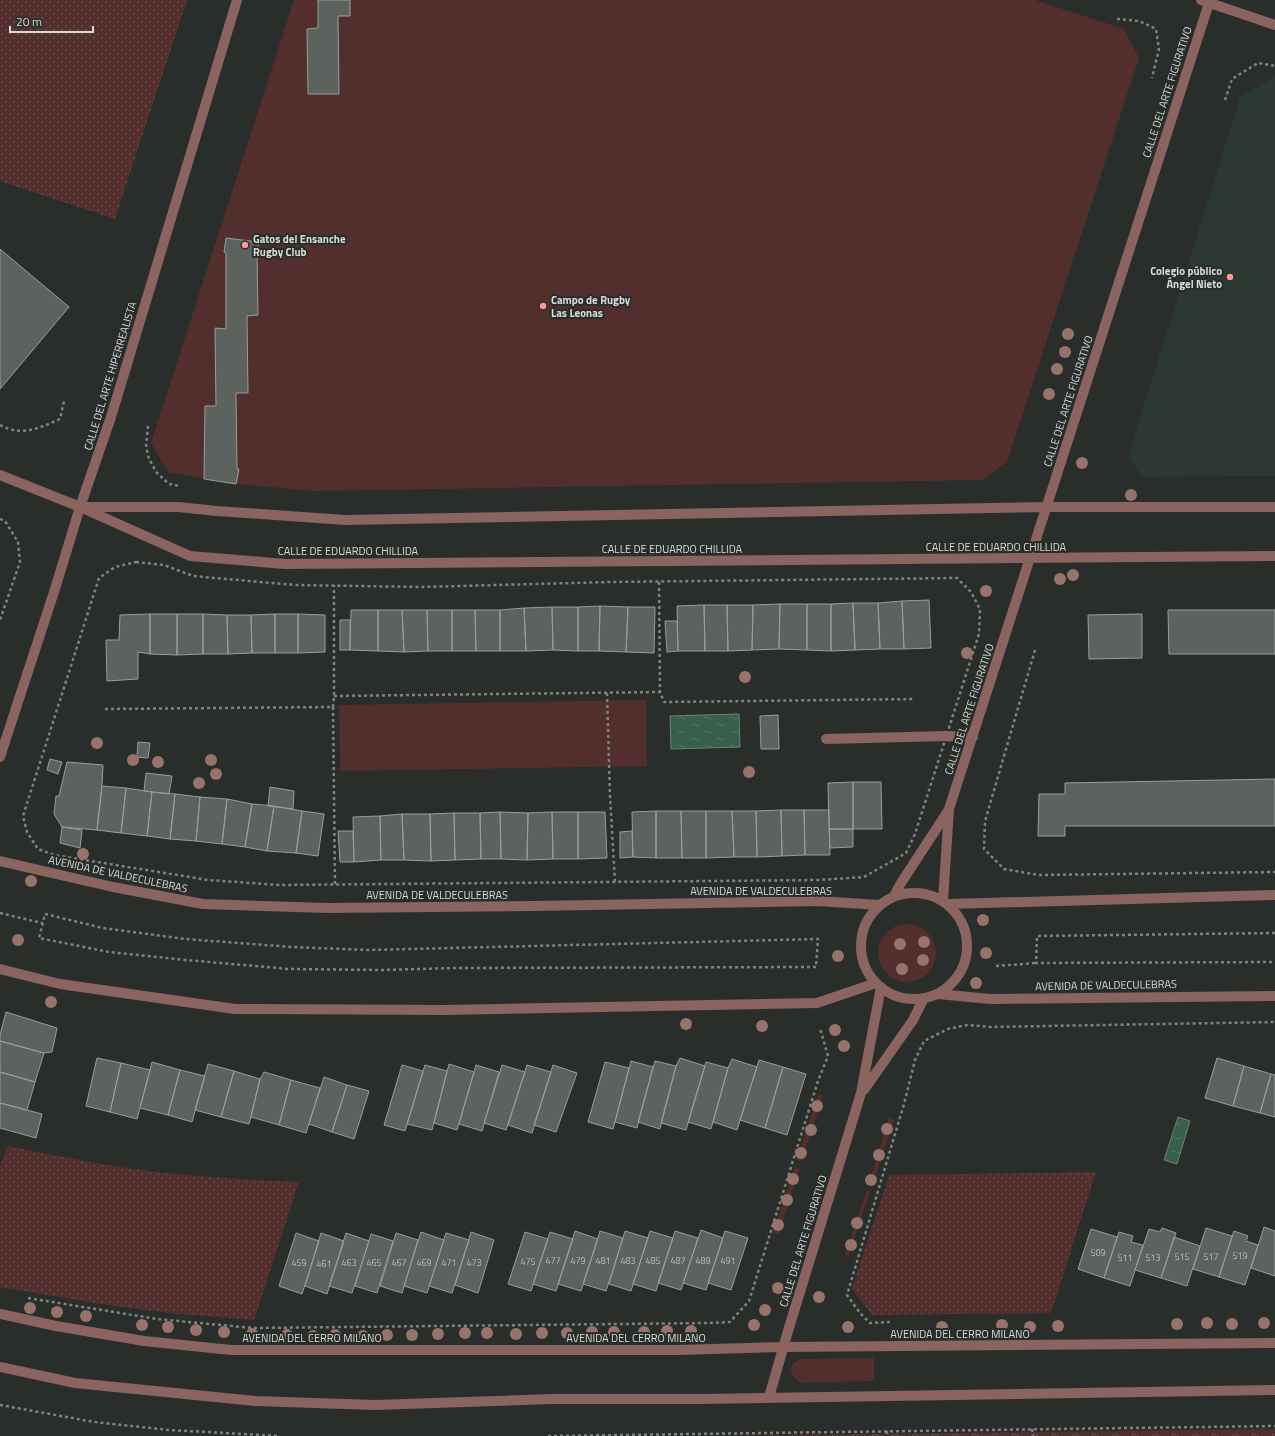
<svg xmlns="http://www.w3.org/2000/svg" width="1275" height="1436" viewBox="0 0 1275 1436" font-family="'Titillium Web',sans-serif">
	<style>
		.built { fill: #2c3932 }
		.grass { fill: url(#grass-dots) }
		.park { fill: url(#park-crowns) }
		.garden { fill: #522f2c }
		.water { fill: url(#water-ripples); stroke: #678476 }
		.building { fill: #5c635f; stroke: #989f9b }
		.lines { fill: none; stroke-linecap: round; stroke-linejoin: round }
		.path { stroke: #7f8381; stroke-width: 2.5; stroke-dasharray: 3 3; stroke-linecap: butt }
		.minor { stroke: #8b645f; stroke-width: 10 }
		.tree { fill: #98736c }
		.poi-dot { fill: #f59c92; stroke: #292e2b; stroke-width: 1.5 }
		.labels { text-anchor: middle; stroke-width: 4; stroke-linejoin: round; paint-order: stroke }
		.number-label { font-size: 9px; fill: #b8bdba }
		.street-label { font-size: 11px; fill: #d7dbd9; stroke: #292e2b }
		.poi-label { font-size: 11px; font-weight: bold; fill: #d7dbd9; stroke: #292e2b; text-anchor: start }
	</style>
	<defs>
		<pattern id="grass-dots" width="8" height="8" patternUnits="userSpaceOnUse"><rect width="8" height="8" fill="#522f2c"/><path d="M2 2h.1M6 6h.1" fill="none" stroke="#6a4d4a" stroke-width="1.8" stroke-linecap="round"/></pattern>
		<pattern id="park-crowns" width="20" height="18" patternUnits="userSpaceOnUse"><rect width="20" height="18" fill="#522f2c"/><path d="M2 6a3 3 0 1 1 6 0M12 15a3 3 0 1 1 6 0" fill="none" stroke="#6a4d4a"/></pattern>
		<pattern id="water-ripples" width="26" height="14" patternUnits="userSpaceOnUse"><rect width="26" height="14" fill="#375f4c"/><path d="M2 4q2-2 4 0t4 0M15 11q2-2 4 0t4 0" fill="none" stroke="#537565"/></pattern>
	</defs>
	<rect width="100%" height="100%" fill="#292e2b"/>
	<path class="built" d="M 1275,76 L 1275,476 L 1142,477 L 1128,456 L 1240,98 Z"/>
	<path class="grass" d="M 0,0 L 187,0 L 115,219 L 0,181 Z
		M 7,1146 C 62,1157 118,1168 174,1174 C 216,1178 257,1180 299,1182 L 254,1320 L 169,1313 L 108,1305 L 0,1287 L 0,1167 Z
		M 1096,1172 L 1051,1313 L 872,1315 L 852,1289 L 889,1175 Z"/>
	<path class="park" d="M 1275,1429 L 1275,1436 L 729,1436 Z"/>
	<path class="garden" d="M 294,0 L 1035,0 L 1124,29 L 1139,58 L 1007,462 L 982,480 L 314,491 L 236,484 L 168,472 L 151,443 Z
		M 646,700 L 647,766 L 340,771 L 339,705 Z
		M878 953a29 29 0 1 1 58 0a29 29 0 1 1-58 0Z
		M 818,1094 L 823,1096 L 801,1162 L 797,1160 Z
		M 889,1117 L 894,1120 L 873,1184 L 869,1183 Z
		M 795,1167 L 800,1168 L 779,1234 L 773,1233 Z
		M 867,1190 L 870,1191 L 849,1256 L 845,1255 Z
		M 874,1358 L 874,1381 L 801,1383 C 789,1375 786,1365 801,1359 Z"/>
	<path class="water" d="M 739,714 L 740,747 L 671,749 L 670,716 Z
		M 1178,1117 L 1190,1121 L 1177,1164 L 1164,1160 Z"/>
	<path class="building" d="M 318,0 L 350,0 L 350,16 L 338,16 L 339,94 L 308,94 L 307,29 L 318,28 Z
		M 226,238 L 258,242 L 259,252 L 257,252 L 258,315 L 247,316 L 248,393 L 236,393 L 237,469 L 239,469 L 236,484 L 204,479 L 205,406 L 216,406 L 215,328 L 226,329 L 226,253 L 224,252 Z
		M 0,249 L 69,307 L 0,389 Z
		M 929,600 L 931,648 L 904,649 L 902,601 Z
		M 902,601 L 904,649 L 880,649 L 878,603 Z
		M 853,603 L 878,603 L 880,649 L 855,650 Z
		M 853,603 L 855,650 L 831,651 L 831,604 Z
		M 780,604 L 779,649 L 752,650 L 753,605 Z
		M 780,604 L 807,604 L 807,650 L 779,649 Z
		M 807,604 L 831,604 L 831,651 L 807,650 Z
		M 704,605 L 727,605 L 728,651 L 705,651 Z
		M 704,605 L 705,651 L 678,651 L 677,606 Z
		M 727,605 L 753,605 L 752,650 L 728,651 Z
		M 600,606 L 599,651 L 578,651 L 578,607 Z
		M 600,606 L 628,607 L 626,652 L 599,651 Z
		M 552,607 L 553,650 L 526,651 L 524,608 Z
		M 552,607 L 578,607 L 578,651 L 553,650 Z
		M 628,607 L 655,607 L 654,653 L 626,652 Z
		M 524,608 L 526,651 L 500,651 L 500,610 Z
		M 351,610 L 378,610 L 378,651 L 350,650 Z
		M 378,610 L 402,610 L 404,652 L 378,651 Z
		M 402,610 L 427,610 L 428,651 L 404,652 Z
		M 427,610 L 452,610 L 452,651 L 428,651 Z
		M 452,610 L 475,610 L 476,651 L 452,651 Z
		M 475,610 L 500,610 L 500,651 L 476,651 Z
		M 1168,610 L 1275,610 L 1275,654 L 1169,654 Z
		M 150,614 L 177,614 L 177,655 L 150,654 Z
		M 150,614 L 150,654 L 138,652 L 138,679 L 107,681 L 106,640 L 119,640 L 120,615 Z
		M 177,614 L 203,614 L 203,654 L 177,655 Z
		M 203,614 L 227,615 L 228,654 L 203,654 Z
		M 275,614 L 298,614 L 298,653 L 275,653 Z
		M 275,614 L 275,653 L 252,653 L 251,615 Z
		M 298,614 L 325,615 L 325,652 L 298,653 Z
		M 1142,614 L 1142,658 L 1089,659 L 1088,615 Z
		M 227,615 L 251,615 L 252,653 L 228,654 Z
		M 340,620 L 350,620 L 350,650 L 340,650 Z
		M 665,621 L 677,621 L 678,651 L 667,652 Z
		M 778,715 L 779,749 L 761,749 L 760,716 Z
		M 138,742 L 150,743 L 148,758 L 137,757 Z
		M 50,759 L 62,762 L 58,774 L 47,770 Z
		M 67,762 L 103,765 L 102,786 L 97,830 L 62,827 L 54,814 L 56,796 L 59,796 Z
		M 146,773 L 172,776 L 169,794 L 144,791 Z
		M 1275,779 L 1275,826 L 1065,826 L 1065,836 L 1038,836 L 1039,794 L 1065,794 L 1065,783 Z
		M 853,782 L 881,782 L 882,829 L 853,829 Z
		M 853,782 L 853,829 L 829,829 L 828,783 Z
		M 102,786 L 126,788 L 121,833 L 97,830 Z
		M 270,787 L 294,791 L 293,809 L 268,806 Z
		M 126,788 L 152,792 L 147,836 L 121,833 Z
		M 152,792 L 175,794 L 170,839 L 147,836 Z
		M 175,794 L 200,797 L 196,841 L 170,839 Z
		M 200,797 L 227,799 L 222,844 L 196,841 Z
		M 227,799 L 252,804 L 245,847 L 222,844 Z
		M 252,804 L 274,806 L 267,851 L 245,847 Z
		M 274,806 L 302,811 L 296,853 L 267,851 Z
		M 781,810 L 782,856 L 757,857 L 756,811 Z
		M 781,810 L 804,810 L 805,855 L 782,856 Z
		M 804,810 L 829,810 L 830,855 L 805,855 Z
		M 302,811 L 324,814 L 318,856 L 296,853 Z
		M 656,811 L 681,811 L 682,858 L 656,858 Z
		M 656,811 L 656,858 L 633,857 L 632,812 Z
		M 681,811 L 706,811 L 706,858 L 682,858 Z
		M 706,811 L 732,811 L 734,857 L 706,858 Z
		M 732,811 L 756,811 L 757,857 L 734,857 Z
		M 500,812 L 528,813 L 527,860 L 501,859 Z
		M 500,812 L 501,859 L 481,859 L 480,813 Z
		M 552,812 L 553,859 L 527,860 L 528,813 Z
		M 552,812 L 578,812 L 578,859 L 553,859 Z
		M 578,812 L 605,812 L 607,858 L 578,859 Z
		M 454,813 L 455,860 L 431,861 L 430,814 Z
		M 454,813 L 480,813 L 481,859 L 455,860 Z
		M 402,814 L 430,814 L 431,861 L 404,860 Z
		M 402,814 L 404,860 L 381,860 L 380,816 Z
		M 380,816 L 381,860 L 354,862 L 353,817 Z
		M 62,827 L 82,830 L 80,848 L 60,843 Z
		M 829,829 L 853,829 L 853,847 L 830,848 Z
		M 338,831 L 353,831 L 354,862 L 340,862 Z
		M 632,831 L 633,857 L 620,858 L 620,832 Z
		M 6,1012 L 57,1028 L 52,1052 L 44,1053 L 0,1041 L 0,1035 Z
		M 0,1041 L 44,1053 L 35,1082 L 0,1072 Z
		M 97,1058 L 121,1063 L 110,1112 L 86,1106 Z
		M 680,1058 L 705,1066 L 686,1130 L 661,1123 L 676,1066 Z
		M 1217,1058 L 1244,1066 L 1233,1106 L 1205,1098 Z
		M 732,1059 L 757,1067 L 737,1130 L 713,1122 L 728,1068 Z
		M 759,1060 L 783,1067 L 765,1128 L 740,1120 Z
		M 631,1061 L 653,1067 L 637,1128 L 615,1122 Z
		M 655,1061 L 676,1066 L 660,1129 L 638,1122 Z
		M 152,1062 L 180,1070 L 168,1115 L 140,1108 Z
		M 605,1062 L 629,1068 L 613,1129 L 588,1122 Z
		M 706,1062 L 728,1068 L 711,1129 L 688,1122 Z
		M 121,1063 L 150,1070 L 137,1119 L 110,1112 Z
		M 208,1064 L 234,1071 L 221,1117 L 195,1110 Z
		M 449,1064 L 474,1072 L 457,1130 L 434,1123 Z
		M 402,1065 L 423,1071 L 405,1131 L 384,1125 Z
		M 425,1065 L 447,1071 L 432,1130 L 407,1124 Z
		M 476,1065 L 499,1072 L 482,1131 L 459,1124 Z
		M 502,1065 L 525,1072 L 506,1130 L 484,1123 Z
		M 527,1065 L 551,1072 L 532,1133 L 508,1125 Z
		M 553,1065 L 577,1073 L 556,1132 L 534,1125 Z
		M 1244,1066 L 1271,1074 L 1260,1113 L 1233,1106 Z
		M 783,1067 L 806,1074 L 787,1135 L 765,1128 Z
		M 180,1070 L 205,1076 L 192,1122 L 168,1115 Z
		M 234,1071 L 260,1079 L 249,1124 L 221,1117 Z
		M 0,1072 L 35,1082 L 27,1110 L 0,1103 Z
		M 264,1072 L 291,1080 L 279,1125 L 251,1117 L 260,1079 Z
		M 1271,1074 L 1275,1075 L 1275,1117 L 1260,1113 Z
		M 324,1077 L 347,1085 L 332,1132 L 309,1124 Z
		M 291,1080 L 320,1088 L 306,1133 L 279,1125 Z
		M 347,1085 L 369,1091 L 354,1139 L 332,1132 Z
		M 0,1103 L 42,1114 L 36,1138 L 0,1128 Z
		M 1264,1227 L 1275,1231 L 1275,1276 L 1251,1268 Z
		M 1162,1228 L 1176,1233 L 1161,1278 L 1135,1270 L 1149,1229 L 1160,1232 Z
		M 1206,1228 L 1232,1236 L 1219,1277 L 1193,1269 Z
		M 1091,1229 L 1117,1237 L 1104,1278 L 1078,1269 Z
		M 701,1230 L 723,1238 L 706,1290 L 683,1283 Z
		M 575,1231 L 598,1239 L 581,1291 L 558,1284 Z
		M 600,1231 L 623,1238 L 606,1291 L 583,1284 Z
		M 625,1231 L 648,1238 L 631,1291 L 609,1284 Z
		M 650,1231 L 673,1238 L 656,1291 L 633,1284 Z
		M 675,1231 L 698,1238 L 681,1290 L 658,1283 Z
		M 725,1231 L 748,1238 L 731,1290 L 708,1283 Z
		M 1234,1231 L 1248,1236 L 1246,1241 L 1258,1245 L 1245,1285 L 1219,1277 Z
		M 421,1232 L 444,1240 L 427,1293 L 404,1286 Z
		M 471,1232 L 494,1240 L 478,1293 L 455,1285 Z
		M 525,1232 L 548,1239 L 531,1291 L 508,1284 Z
		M 550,1232 L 573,1239 L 556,1291 L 533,1284 Z
		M 1119,1232 L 1133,1236 L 1131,1242 L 1143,1245 L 1130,1286 L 1104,1278 Z
		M 296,1233 L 319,1241 L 302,1294 L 279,1286 Z
		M 321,1233 L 344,1241 L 327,1294 L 305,1286 Z
		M 346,1233 L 369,1241 L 352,1293 L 329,1286 Z
		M 396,1233 L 418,1240 L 402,1293 L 380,1286 Z
		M 446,1233 L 469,1240 L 452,1293 L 429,1286 Z
		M 371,1234 L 393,1241 L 377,1293 L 355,1286 Z
		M 1174,1237 L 1200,1246 L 1187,1286 L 1161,1278 Z"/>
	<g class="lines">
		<path class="path" d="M 1117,19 L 1139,21 L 1156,29 L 1159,49 L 1152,78
			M 1225,100 L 1232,79 L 1258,63 L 1275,66
			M 0,425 C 21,437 40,428 60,419 L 64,401
			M 148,426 L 146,447 L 149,459 L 157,473 L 169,484 L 180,486
			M 0,519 L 5,521 L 18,542 L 20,562 L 0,620
			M 136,562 L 164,565 L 193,576 L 294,585 L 422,587 L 611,582 L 957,578 L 971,592 L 980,609 L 979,634 L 915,834 L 906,853 L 864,877 L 819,880 L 279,885 L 208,880 L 54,855 L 38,849 L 27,832 L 23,816 L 99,578 L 115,567 Z
			M 659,582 L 660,692 L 664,702 L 915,699
			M 1035,650 L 985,821 L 984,849 L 1004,869 L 1039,875 L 1275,872
			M 607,693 L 610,796 L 615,882
			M 334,696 L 660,692
			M 333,707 L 335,884
			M 105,709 L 333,707 L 334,696 L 334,585
			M 0,913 L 42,923
			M 45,914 L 103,928 L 185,939 L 292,947 L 369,950 L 818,939 L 816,967 L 455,968 L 382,970 L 289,969 L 186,960 L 109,952 L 39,938 Z
			M 1275,933 L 1037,936 L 1036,963 L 1275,962
			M 996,966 L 1036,963
			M 28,1298 L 157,1319 L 253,1328 L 709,1323 L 730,1322 L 749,1301 L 818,1081 L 828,1056 L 820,1028
			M 890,1322 L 870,1323 L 860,1313 L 847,1295 L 904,1104 L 915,1060 L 924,1041 L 948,1029 L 967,1025 L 990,1027 L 1275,1022
			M 0,1405 L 94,1422 L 169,1430 L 280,1436
			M 1032,1429 L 1033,1436
			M 887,1431 L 887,1436
			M 548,1436 L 1275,1426"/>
		<path class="minor" d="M 1201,0 L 1275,25
			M 0,475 L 80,507 L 190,556 L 285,564 L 1275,556
			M 84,507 L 178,507 L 217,511 L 345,520 L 1046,507 L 1275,507
			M 826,739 L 947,736 L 973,737
			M 0,757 L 54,592 L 80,507 L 111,417 L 237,0
			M 0,861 L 113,887 L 203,904 L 328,908 L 534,906 L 818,901 L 879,905
			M861 946a53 53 0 1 1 106 0a53 53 0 1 1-106 0Z
			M 894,896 L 901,883 L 948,811
			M 943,901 L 949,809 L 1210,0
			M 948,904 L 1275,895
			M 0,969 L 60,984 L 235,1009 L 445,1010 L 817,1003 L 876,983
			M 938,994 L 990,999 L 1275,996
			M 864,1090 L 913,1020 L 924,998
			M 0,1314 L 56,1326 L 144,1341 L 231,1350 L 678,1350 L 783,1347 L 1275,1343
			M 0,1367 L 75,1383 L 255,1401 L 375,1405 L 551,1399 L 701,1399 L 1275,1390
			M 769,1397 L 788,1331 L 861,1093 L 881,987"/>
	</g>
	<g class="tree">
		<circle cx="1068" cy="334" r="6"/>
		<circle cx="1065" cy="352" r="6"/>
		<circle cx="1057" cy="369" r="6"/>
		<circle cx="1049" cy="394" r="6"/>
		<circle cx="1082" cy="463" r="6"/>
		<circle cx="1131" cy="495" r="6"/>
		<circle cx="1073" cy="575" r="6"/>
		<circle cx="1060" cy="579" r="6"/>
		<circle cx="986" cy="591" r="6"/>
		<circle cx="967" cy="653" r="6"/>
		<circle cx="745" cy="677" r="6"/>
		<circle cx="97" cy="743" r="6"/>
		<circle cx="133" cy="760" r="6"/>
		<circle cx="211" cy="760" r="6"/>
		<circle cx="158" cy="762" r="6"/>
		<circle cx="749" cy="772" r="6"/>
		<circle cx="216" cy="774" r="6"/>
		<circle cx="199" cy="783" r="6"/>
		<circle cx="83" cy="854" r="6"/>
		<circle cx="31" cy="881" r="6"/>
		<circle cx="983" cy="920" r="6"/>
		<circle cx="18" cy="940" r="6"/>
		<circle cx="924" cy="942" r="6"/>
		<circle cx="900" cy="944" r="6"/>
		<circle cx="986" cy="953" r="6"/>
		<circle cx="838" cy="956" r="6"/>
		<circle cx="923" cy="960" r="6"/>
		<circle cx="902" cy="969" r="6"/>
		<circle cx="976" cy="983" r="6"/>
		<circle cx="51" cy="1002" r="6"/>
		<circle cx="686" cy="1024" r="6"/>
		<circle cx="762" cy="1026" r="6"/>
		<circle cx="835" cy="1030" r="6"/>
		<circle cx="844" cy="1046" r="6"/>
		<circle cx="817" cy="1106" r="6"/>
		<circle cx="887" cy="1129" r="6"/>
		<circle cx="811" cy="1130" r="6"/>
		<circle cx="801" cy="1153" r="6"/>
		<circle cx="879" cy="1155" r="6"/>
		<circle cx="793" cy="1179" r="6"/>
		<circle cx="871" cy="1180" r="6"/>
		<circle cx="787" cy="1200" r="6"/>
		<circle cx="857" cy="1223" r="6"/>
		<circle cx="778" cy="1225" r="6"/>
		<circle cx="851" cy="1245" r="6"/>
		<circle cx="778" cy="1288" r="6"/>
		<circle cx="819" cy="1297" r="6"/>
		<circle cx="30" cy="1308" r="6"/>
		<circle cx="765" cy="1310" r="6"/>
		<circle cx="57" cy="1312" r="6"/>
		<circle cx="86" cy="1316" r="6"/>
		<circle cx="1207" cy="1323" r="6"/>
		<circle cx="1264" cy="1323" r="6"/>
		<circle cx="1177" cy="1324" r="6"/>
		<circle cx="1232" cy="1324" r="6"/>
		<circle cx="142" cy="1325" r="6"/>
		<circle cx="754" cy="1325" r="6"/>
		<circle cx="1002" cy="1325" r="6"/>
		<circle cx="1058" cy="1326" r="6"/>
		<circle cx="168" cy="1327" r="6"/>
		<circle cx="848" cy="1327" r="6"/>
		<circle cx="942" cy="1327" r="6"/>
		<circle cx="1030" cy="1327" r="6"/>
		<circle cx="196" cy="1330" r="6"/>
		<circle cx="667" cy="1331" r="6"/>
		<circle cx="691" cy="1331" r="6"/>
		<circle cx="224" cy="1332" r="6"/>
		<circle cx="592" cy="1332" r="6"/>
		<circle cx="614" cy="1332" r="6"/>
		<circle cx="644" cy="1332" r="6"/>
		<circle cx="465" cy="1333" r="6"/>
		<circle cx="487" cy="1333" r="6"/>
		<circle cx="542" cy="1333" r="6"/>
		<circle cx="567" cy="1333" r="6"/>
		<circle cx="252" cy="1334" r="6"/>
		<circle cx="438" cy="1334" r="6"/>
		<circle cx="516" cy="1334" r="6"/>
		<circle cx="287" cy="1335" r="6"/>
		<circle cx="335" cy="1335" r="6"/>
		<circle cx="387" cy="1335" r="6"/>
		<circle cx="412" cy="1335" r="6"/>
		<circle cx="313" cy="1336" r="6"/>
		<circle cx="363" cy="1336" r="6"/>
	</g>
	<g class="poi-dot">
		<circle cx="245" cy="245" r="4"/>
		<circle cx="1230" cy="277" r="4"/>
		<circle cx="543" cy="306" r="4"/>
	</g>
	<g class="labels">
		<g class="number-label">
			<text x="1098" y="1256">509</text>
			<text x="1240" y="1259">519</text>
			<text x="1182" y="1260">515</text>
			<text x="1211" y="1260">517</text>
			<text x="1125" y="1261">511</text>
			<text x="1153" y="1261">513</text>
			<text x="553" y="1264">477</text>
			<text x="578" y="1264">479</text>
			<text x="603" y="1264">481</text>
			<text x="628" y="1264">483</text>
			<text x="653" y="1264">485</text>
			<text x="678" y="1264">487</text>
			<text x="703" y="1264">489</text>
			<text x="728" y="1264">491</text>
			<text x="528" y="1265">475</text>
			<text x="299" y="1266">459</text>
			<text x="349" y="1266">463</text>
			<text x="374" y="1266">465</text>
			<text x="399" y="1266">467</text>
			<text x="424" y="1266">469</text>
			<text x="449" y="1266">471</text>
			<text x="474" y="1266">473</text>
			<text x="324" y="1267">461</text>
		</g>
		<g class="street-label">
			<text transform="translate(1167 92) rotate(-72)" y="4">CALLE DEL ARTE FIGURATIVO</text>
			<text transform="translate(110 376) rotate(-73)" y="4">CALLE DEL ARTE HIPERREALISTA</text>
			<text transform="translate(1068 401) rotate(-72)" y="4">CALLE DEL ARTE FIGURATIVO</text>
			<text x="996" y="551">CALLE DE EDUARDO CHILLIDA</text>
			<text x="672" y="553">CALLE DE EDUARDO CHILLIDA</text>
			<text x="348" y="555">CALLE DE EDUARDO CHILLIDA</text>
			<text transform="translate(969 709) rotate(-72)" y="4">CALLE DEL ARTE FIGURATIVO</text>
			<text transform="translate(118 874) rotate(12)" y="4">AVENIDA DE VALDECULEBRAS</text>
			<text x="761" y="895">AVENIDA DE VALDECULEBRAS</text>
			<text x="437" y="899">AVENIDA DE VALDECULEBRAS</text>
			<text transform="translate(1106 985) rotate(-1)" y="4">AVENIDA DE VALDECULEBRAS</text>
			<text transform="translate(803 1241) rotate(-73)" y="4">CALLE DEL ARTE FIGURATIVO</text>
			<text x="960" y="1338">AVENIDA DEL CERRO MILANO</text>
			<text x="312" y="1342">AVENIDA DEL CERRO MILANO</text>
			<text x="636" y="1342">AVENIDA DEL CERRO MILANO</text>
		</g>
		<g class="poi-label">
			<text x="253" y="243">Gatos del Ensanche<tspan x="253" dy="13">Rugby Club</tspan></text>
			<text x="1222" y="275" text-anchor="end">Colegio público<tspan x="1222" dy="13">Ángel Nieto</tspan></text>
			<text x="551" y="304">Campo de Rugby<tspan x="551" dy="13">Las Leonas</tspan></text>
		</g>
	</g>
	<path d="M10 26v6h83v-6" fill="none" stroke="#d7dbd9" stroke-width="2"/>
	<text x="16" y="26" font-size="12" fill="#d7dbd9" stroke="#292e2b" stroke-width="3" paint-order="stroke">20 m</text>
</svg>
